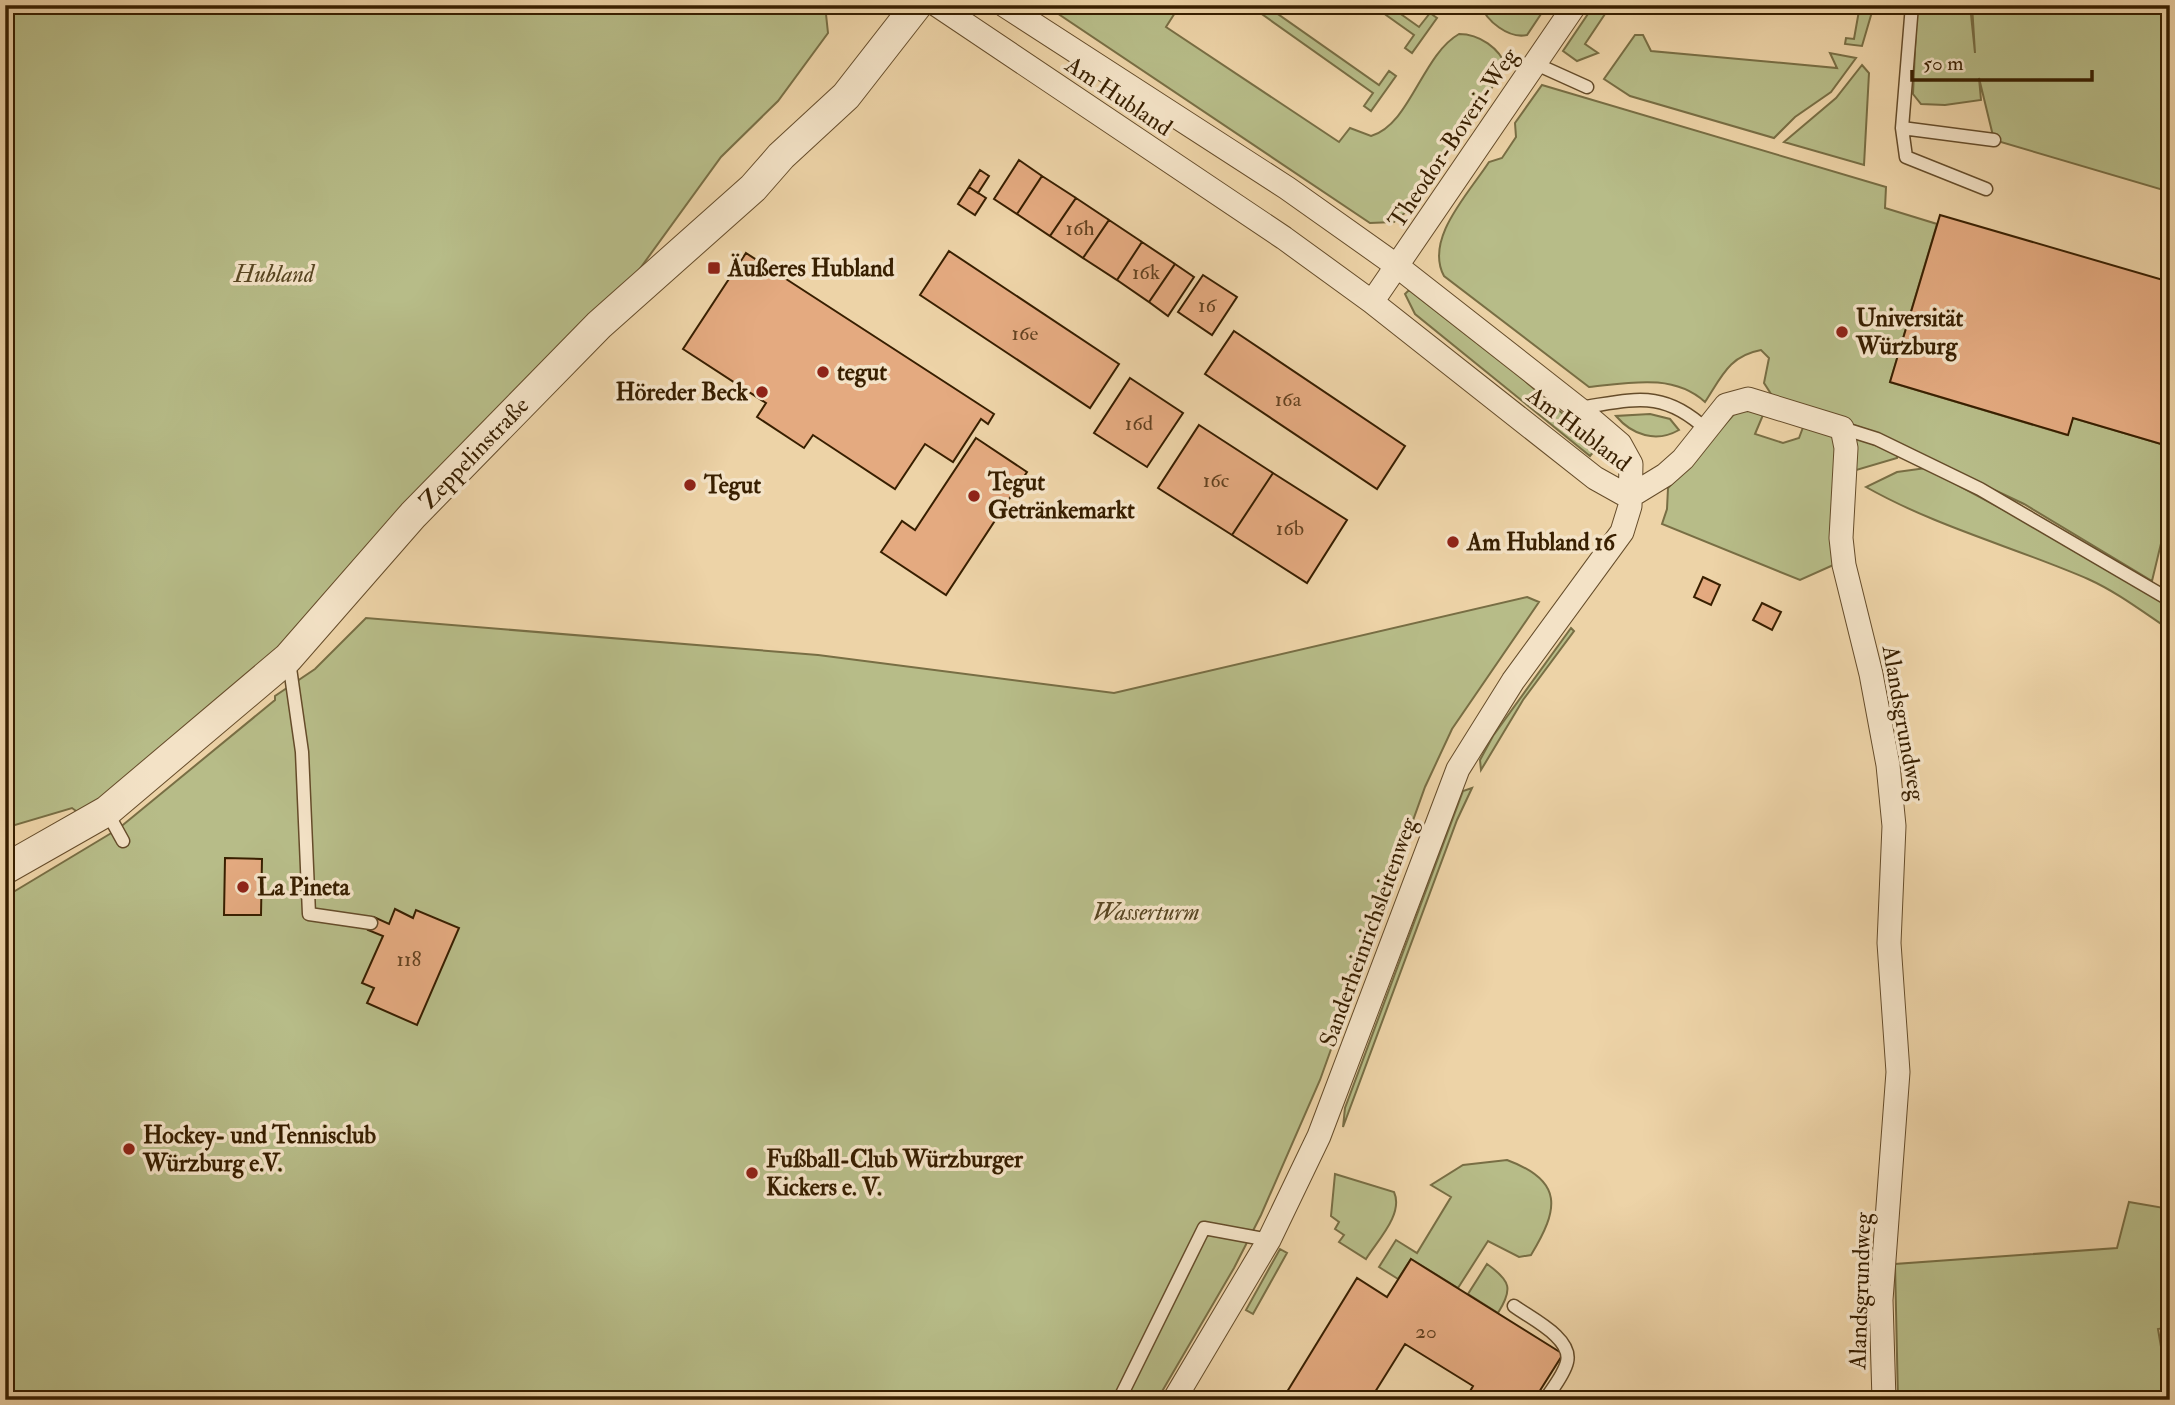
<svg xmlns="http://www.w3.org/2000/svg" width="2175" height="1405" viewBox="0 0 2175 1405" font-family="'IM FELL Double Pica',serif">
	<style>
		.green { fill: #b7bc88; stroke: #786e44; stroke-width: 2 }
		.building { fill: #e4aa80; stroke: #381f00; stroke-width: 2 }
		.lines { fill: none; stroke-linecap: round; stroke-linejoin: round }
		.service-casing { stroke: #654c2a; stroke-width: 15 }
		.minor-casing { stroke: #654c2a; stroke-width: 25 }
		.tertiary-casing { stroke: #654c2a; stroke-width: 32 }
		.service { stroke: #f3e2c6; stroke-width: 12 }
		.minor { stroke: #f3e2c6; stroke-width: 23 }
		.tertiary { stroke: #f3e2c6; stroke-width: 30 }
		.poi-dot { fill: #8f2418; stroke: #f3e2c6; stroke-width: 2.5 }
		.labels { text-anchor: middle; stroke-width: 7; stroke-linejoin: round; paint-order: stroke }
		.number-label { font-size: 21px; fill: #634220 }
		.street-label { font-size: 24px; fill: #381f00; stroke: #f3e2c6 }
		.poi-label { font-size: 24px; font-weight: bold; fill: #381f00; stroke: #f3e2c6; text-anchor: start }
		.park-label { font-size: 24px; font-style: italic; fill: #584622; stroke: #f3e2c6 }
	</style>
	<rect width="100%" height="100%" fill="#edd3a7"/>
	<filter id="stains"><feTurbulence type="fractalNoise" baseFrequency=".00286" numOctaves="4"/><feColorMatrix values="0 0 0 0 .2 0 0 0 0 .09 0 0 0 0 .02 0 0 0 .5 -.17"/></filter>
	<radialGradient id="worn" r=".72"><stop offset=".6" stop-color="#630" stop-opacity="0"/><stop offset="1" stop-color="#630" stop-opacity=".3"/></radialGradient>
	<path class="green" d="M 5,5 L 825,5 L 828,33 L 778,101 L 721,157 L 599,325 L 344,595 L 91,822 L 72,808 L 5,828 Z
		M 1045,5 L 1180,5 L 1166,27 L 1339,142 L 1350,128 L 1371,136 C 1410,125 1422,55 1459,34 C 1479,34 1500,48 1506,67 L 1407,211 L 1394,222 L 1370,223 Z
		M 1249,5 L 1265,5 L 1379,85 L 1389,71 L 1396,76 L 1371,111 L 1364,106 L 1373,93 Z
		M 1372,5 L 1388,5 L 1419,27 L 1430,13 L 1437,18 L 1412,53 L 1405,48 L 1414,35 Z
		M 1481,5 L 1547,5 L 1527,35 C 1509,39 1486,21 1481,5 Z
		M 1594,5 L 1611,5 L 1585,44 L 1598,53 L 1577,61 L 1563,51 Z
		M 1860,5 L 1874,5 L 1862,46 L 1845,44 L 1846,38 L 1854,39 Z
		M 1917,5 L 1970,5 L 1975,53 L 1972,5 L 2170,5 L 2170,192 L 1994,140 L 1979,78 L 1981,100 L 1945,105 L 1921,104 L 1913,94 Z
		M 1635,35 L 1643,35 L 1651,51 L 1837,68 L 1830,53 L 1856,58 L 1831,92 L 1795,117 L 1774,138 L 1630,96 L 1604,79 Z
		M 1862,65 L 1869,73 L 1864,165 L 1784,142 L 1836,98 Z
		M 1542,85 L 1886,187 L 1885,208 L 1937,224 L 1890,382 L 2067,435 L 2073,418 L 2161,444 L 2170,416 L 2170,506 L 2152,581 L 2024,504 L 1865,429 L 1773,397 L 1764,383 L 1769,358 L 1761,350 C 1729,356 1722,376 1705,402 C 1673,373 1629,383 1589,387 L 1444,276 C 1424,239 1469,193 1489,162 L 1502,158 L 1516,137 L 1515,123 Z
		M 1409,290 L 1517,374 L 1599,445 L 1590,456 L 1415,314 L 1405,294 Z
		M 1746,407 L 1763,415 L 1755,434 L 1783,443 L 1799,438 L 1805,422 L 1833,434 L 1839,446 L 1840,562 L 1800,580 L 1662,524 L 1667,509 L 1668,488 L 1736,412 Z
		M 1650,414 L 1670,419 L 1679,430 C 1656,443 1632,435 1616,416 Z
		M 1853,436 L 1897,454 L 1897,458 L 1853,471 Z
		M 1926,468 L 2089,556 L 2170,606 L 2170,630 C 2143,612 2117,592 2088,579 C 2014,547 1937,527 1866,487 L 1897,472 Z
		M 1527,597 L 1539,602 L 1452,729 L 1425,787 L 1320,1080 L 1261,1215 L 1234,1268 L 1157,1400 L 5,1400 L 5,897 L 118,829 L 275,700 L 275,696 L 315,669 L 366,618 L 818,655 L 1114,693 Z
		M 1571,628 L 1574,631 L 1523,700 L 1481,770 L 1480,760 L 1493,736 Z
		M 1472,788 L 1457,820 L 1343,1127 L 1345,1108 L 1463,791 Z
		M 1507,1160 C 1564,1181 1559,1209 1531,1255 L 1519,1257 L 1488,1241 L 1458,1288 L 1411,1259 L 1398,1279 L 1379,1267 L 1396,1240 L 1417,1253 L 1451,1197 L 1431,1185 L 1463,1165 Z
		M 1335,1174 L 1394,1192 C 1404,1214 1377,1241 1366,1259 L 1339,1242 L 1344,1235 L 1335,1229 L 1339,1222 L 1331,1216 Z
		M 2129,1202 L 2170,1209 L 2170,1327 L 2158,1329 L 2170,1400 L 1898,1400 L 1895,1264 L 2117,1248 Z
		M 1280,1249 L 1287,1253 L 1253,1314 L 1246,1310 Z
		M 1487,1264 C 1511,1281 1513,1289 1498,1313 L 1468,1294 Z"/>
	<path class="building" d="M 1019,160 L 1042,176 L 1017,214 L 994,199 Z
		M 980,170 L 989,176 L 978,193 L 969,187 Z
		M 1042,176 L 1076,198 L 1050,236 L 1017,214 Z
		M 969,187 L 986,198 L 975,215 L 958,204 Z
		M 1076,198 L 1109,220 L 1083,258 L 1050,236 Z
		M 1940,215 L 2170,282 L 2170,416 L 2161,444 L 2073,418 L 2068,435 L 1890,382 Z
		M 1109,220 L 1142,242 L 1117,280 L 1083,258 Z
		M 1142,242 L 1175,264 L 1149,302 L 1117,280 Z
		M 949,251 L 1119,364 L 1090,408 L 920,295 Z
		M 746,253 L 994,414 L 988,424 L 981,419 L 953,462 L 925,444 L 895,489 L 813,435 L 804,448 L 757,417 L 766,403 L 683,349 Z
		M 1175,264 L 1194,277 L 1168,316 L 1149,302 Z
		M 1203,275 L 1237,297 L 1212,335 L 1178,312 Z
		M 1234,331 L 1405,446 L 1377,489 L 1205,374 Z
		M 1130,378 L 1183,413 L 1147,467 L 1094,433 Z
		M 1199,425 L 1273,473 L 1232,535 L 1158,488 Z
		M 976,438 L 1027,472 L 946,595 L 881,552 L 902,521 L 915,530 Z
		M 1273,473 L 1347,520 L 1307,583 L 1232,535 Z
		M 1703,577 L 1720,585 L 1711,605 L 1694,597 Z
		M 1762,603 L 1781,612 L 1772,630 L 1753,620 Z
		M 225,858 L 262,859 L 261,915 L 224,915 Z
		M 395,909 L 413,918 L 416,910 L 459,928 L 417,1025 L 367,1003 L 374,988 L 362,983 L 383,936 L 368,930 L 374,917 L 389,924 Z
		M 1411,1259 L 1563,1354 L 1534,1400 L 1465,1400 L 1473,1386 L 1405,1344 L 1370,1400 L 1282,1400 L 1357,1278 L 1387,1297 Z"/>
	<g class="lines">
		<g class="service-casing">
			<path id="service" d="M 1912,5 L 1902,128 L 1994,140
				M 1536,64 L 1587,87
				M 1902,128 L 1906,157 L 1986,189
				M 1578,408 C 1634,400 1662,388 1707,430
				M 1842,428 L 1877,439 L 1980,489 L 2170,600
				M 289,661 L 302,752 L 309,914 L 371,923
				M 107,812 L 123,841
				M 1514,1306 C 1530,1318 1573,1338 1567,1362 C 1564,1375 1552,1389 1545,1400
				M 1119,1400 L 1204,1228 L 1269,1240"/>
		</g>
		<g class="minor-casing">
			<path id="minor" d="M 937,5 L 1284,238 L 1372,302 L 1595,478 L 1629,497
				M 1004,5 L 1287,188 L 1397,266 L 1578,408 L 1620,444 L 1631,464 L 1630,506 L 1622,532 L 1513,681 L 1458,769 L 1319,1136 L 1269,1240 L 1174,1400
				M 1372,302 L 1575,5
				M 1629,497 L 1665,475 L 1683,459 L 1726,405 L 1748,399 L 1842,428 L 1846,448 L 1841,538 L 1844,565 L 1871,674 L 1888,765 L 1894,826 L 1889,943 L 1898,1072 L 1881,1300 L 1884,1400"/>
		</g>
		<g class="tertiary-casing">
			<path id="tertiary" d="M 5,869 L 107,811 L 288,658 L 413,515 L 599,325 L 753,188 L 781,156 L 846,96 L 917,5"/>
		</g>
		<use href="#service" class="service"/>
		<use href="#minor" class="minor"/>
		<use href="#tertiary" class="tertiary"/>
	</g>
	<g class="poi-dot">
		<rect x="707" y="261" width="14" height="14" rx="3.5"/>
		<circle cx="1842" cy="332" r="7"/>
		<circle cx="823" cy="372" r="7"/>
		<circle cx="762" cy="392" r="7"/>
		<circle cx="690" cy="485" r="7"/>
		<circle cx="974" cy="496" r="7"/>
		<circle cx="1453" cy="542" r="7"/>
		<circle cx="243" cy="887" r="7"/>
		<circle cx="129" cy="1149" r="7"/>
		<circle cx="752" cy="1173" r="7"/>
	</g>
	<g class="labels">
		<g class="number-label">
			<text x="1080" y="235">16h</text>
			<text x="1146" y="279">16k</text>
			<text x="1207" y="312">16</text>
			<text x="1025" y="340">16e</text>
			<text x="1288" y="406">16a</text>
			<text x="1139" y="430">16d</text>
			<text x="1216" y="487">16c</text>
			<text x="1290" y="535">16b</text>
			<text x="409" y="966">118</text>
			<text x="1426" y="1338">20</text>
		</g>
		<g class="street-label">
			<text transform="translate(1119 96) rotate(34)" y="8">Am Hubland</text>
			<text transform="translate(1453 138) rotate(-56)" y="8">Theodor-Boveri-Weg</text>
			<text transform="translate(1579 429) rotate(37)" y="8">Am Hubland</text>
			<text transform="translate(474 453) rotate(-46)" y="8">Zeppelinstraße</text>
			<text transform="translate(1904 723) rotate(80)" y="8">Alandsgrundweg</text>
			<text transform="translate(1368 932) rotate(-70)" y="8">Sanderheinrichsleitenweg</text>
			<text transform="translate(1860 1291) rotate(-88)" y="8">Alandsgrundweg</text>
		</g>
		<g class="poi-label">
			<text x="728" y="276">Äußeres Hubland</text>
			<text x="1856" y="326">Universität<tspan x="1856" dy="28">Würzburg</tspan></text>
			<text x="837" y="380">tegut</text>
			<text x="748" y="400" text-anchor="end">Höreder Beck</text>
			<text x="988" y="490">Tegut<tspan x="988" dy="28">Getränkemarkt</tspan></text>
			<text x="704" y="493">Tegut</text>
			<text x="1467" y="550">Am Hubland 16</text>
			<text x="257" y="895">La Pineta</text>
			<text x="143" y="1143">Hockey- und Tennisclub<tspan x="143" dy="28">Würzburg e.V.</tspan></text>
			<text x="766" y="1167">Fußball-Club Würzburger<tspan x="766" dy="28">Kickers e. V.</tspan></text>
		</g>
		<g class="park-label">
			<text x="274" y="282">Hubland</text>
			<text x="1146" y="920">Wasserturm</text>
		</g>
	</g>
	<rect width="2175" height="1405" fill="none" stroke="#edd3a7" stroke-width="28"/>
	<rect x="7" y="7" width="2161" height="1391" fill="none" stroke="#381f00" stroke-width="3.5"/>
	<rect x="14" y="14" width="2147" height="1377" fill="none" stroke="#381f00" stroke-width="2"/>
	<path d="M1912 70v10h180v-10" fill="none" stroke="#381f00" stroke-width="3.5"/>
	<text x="1923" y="70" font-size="21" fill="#381f00" stroke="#f3e2c6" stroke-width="5" paint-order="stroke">50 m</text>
	<rect width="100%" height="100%" filter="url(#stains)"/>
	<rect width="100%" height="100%" fill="url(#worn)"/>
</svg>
